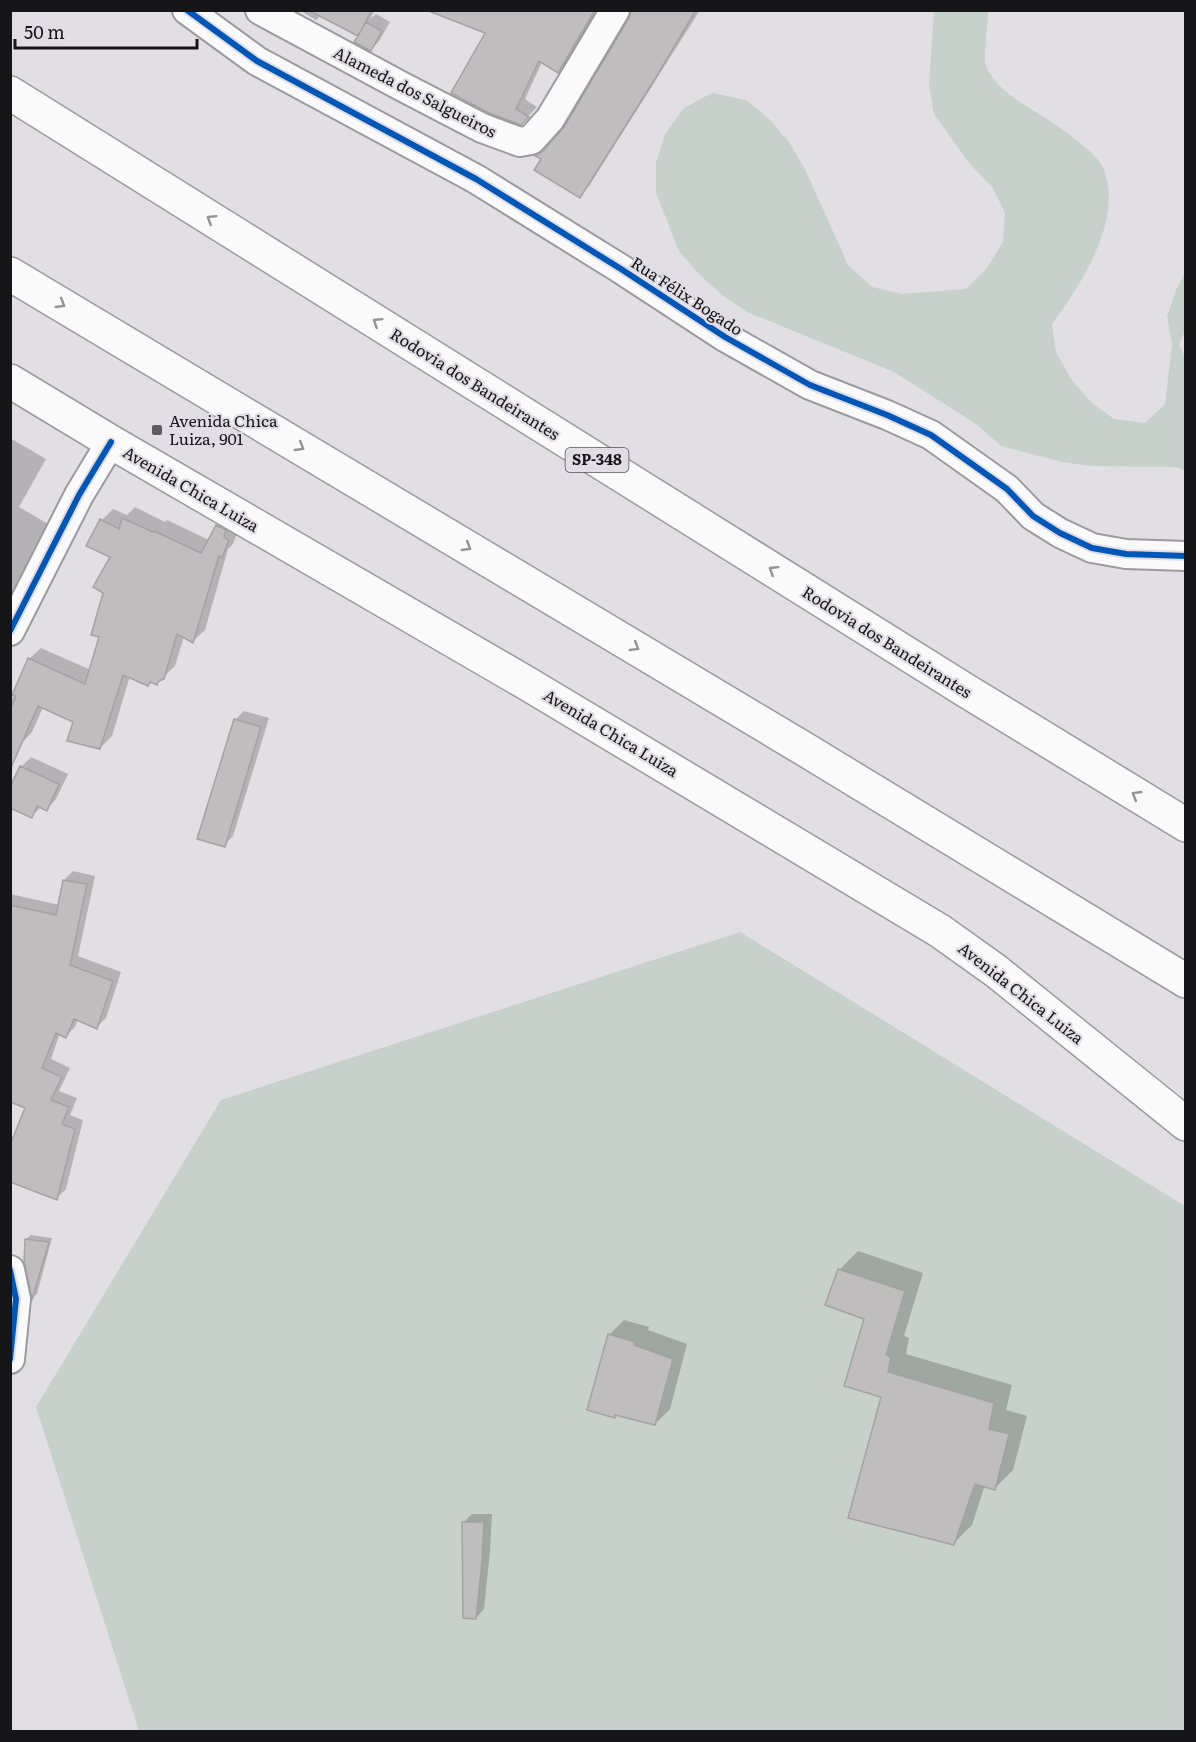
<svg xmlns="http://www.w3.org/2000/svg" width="1196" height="1742" viewBox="0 0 1196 1742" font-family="Literata,serif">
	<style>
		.green { fill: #c6d1cb }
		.shadow { fill: #0003 }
		.building { fill: #bfbdbe; stroke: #a4a2a3; stroke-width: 1.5 }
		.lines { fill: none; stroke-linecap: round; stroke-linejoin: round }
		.minor-casing { stroke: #9c9a9e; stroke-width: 32 }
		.major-casing { stroke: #9c9a9e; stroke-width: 36 }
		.highway-casing { stroke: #9c9a9e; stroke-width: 36 }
		.minor { stroke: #fafafb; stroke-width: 28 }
		.major { stroke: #fafafb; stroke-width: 33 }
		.highway { stroke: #fafafb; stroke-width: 33 }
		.cycleway-casing { stroke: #e0dde5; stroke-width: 10 }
		.cycleway { stroke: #0057b8; stroke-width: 6 }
		.oneway { stroke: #939394 }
		.poi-dot { fill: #5d5c5e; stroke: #e0dde5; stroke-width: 2 }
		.labels { text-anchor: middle; stroke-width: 4.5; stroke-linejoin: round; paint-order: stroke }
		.shield { fill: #e0dde5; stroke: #535155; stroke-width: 1.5 }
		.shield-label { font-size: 15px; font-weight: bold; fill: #161517 }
		.street-label { font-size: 16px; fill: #161517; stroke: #e0dde5 }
		.poi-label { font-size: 16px; fill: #161517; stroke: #e0dde5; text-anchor: start }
	</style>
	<rect width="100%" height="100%" fill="#e1dfe3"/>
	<path class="green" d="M 934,11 L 988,11 C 988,23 983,56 986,65 C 993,87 1021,103 1039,114 C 1054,123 1095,151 1102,166 C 1126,216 1081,285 1052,324 L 1056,352 L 1071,379 L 1092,403 L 1114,419 L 1145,423 L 1165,404 L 1172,344 L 1167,316 L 1177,288 L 1185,273 L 1185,331 L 1179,344 L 1185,358 L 1185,471 L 1177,467 L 1091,466 L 1062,462 L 1001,446 L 976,424 L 894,372 L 747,312 L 722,295 L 698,273 L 679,251 L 656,193 L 656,163 L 665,134 L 684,108 L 712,93 L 746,100 L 769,119 L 789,142 L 805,169 L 848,265 L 872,287 L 902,294 L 966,289 L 987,268 L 1003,242 L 1005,213 L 993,188 L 970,164 L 934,114 L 929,85 Z
		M 740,932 L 1185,1206 L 1185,1731 L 139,1731 L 36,1407 L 221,1100 Z"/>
	<path class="shadow" d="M 299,10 L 375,10 L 370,19 L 376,14 L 390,22 L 379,41 L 371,49 L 357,34 L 321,15 L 316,20 Z
		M 446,10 L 598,10 L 568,61 L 558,71 L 542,62 L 525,99 L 537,107 L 522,123 L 489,111 L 487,32 Z
		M 633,10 L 700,10 L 589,186 L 579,196 L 537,155 L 565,129 L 631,19 Z
		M 10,438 L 46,459 L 19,507 L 50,525 L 10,610 Z
		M 135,507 L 165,522 L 167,520 L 209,540 L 217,526 L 229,514 L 239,528 L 233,544 L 228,549 L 205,630 L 193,641 L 184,636 L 175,666 L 157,683 L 130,676 L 112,736 L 100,748 L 75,721 L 43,707 L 32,732 L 21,744 L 10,740 L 10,703 L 29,659 L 41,648 L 91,670 L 101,636 L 113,557 L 102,520 L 113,509 L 127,515 Z
		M 244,711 L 269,718 L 233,836 L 224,845 L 235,720 Z
		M 31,757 L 68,774 L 56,799 L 47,809 L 42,806 L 31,817 L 21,767 Z
		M 73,871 L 95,876 L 78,956 L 121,972 L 106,1018 L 97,1027 L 78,1019 L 75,1027 L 66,1036 L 60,1033 L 51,1059 L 70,1068 L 59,1091 L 77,1098 L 70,1115 L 83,1120 L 66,1189 L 57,1198 L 27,1108 L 10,1101 L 10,894 L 60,905 L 64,880 Z
		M 31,1235 L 52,1238 L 37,1294 L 33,1297 L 25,1262 L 26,1239 Z
		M 858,1251 L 923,1273 L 904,1336 L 909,1338 L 906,1354 L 1012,1385 L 1006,1410 L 1027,1416 L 1013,1470 L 995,1488 L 985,1485 L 972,1525 L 953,1544 L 883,1396 L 866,1318 L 839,1270 Z
		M 624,1320 L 649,1327 L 648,1330 L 687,1344 L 670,1409 L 655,1424 L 617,1413 L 614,1416 L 609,1335 Z
		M 472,1514 L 492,1514 L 490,1551 L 484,1609 L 476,1618 L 463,1523 Z"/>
	<path class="building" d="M 308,10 L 372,10 L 358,36 Z
		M 431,10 L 595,10 L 558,73 L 539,61 L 516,109 L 529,117 L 521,125 L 489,113 L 451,93 L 485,33 L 431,12 Z
		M 631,10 L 696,10 L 655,79 L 580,198 L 534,170 L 541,159 L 535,156 L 543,151 L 564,127 L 629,18 Z
		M 366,22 L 382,31 L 371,51 L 354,42 Z
		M 122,518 L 153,532 L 154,531 L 201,553 L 216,525 L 226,530 L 224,537 L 229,540 L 222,558 L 219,556 L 193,643 L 177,634 L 164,679 L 159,681 L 157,685 L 150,682 L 148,686 L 123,675 L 100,749 L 67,741 L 73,722 L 38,706 L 10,770 L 10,711 L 16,696 L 12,695 L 28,658 L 85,684 L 99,637 L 91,635 L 103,593 L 93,587 L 110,557 L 86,546 L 100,519 L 119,529 Z
		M 234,719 L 261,727 L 225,847 L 197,839 Z
		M 20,766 L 59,784 L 47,811 L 37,806 L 32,818 L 10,808 L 10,787 Z
		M 63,880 L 87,884 L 70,965 L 113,981 L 97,1029 L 74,1019 L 66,1038 L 56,1033 L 42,1068 L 62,1077 L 51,1100 L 69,1107 L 62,1124 L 75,1129 L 57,1200 L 10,1182 L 10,1145 L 25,1108 L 10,1102 L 10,905 L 56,915 Z
		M 25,1239 L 49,1242 L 32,1300 L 24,1262 Z
		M 838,1269 L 905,1291 L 886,1355 L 891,1357 L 888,1372 L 994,1403 L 989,1429 L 1009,1434 L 995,1490 L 975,1484 L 954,1545 L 848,1518 L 881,1397 L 844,1386 L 864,1319 L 825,1305 Z
		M 608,1334 L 635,1342 L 634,1345 L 673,1359 L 655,1425 L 615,1415 L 615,1418 L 587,1410 Z
		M 462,1522 L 484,1522 L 482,1561 L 476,1619 L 463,1618 Z"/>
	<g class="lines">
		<g class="minor-casing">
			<path id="minor" d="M 187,10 L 257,61 L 476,179 L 621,269 L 725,337 L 810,385 L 887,415 L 931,435 L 1007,489 L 1033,516 L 1060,533 L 1092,548 L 1126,554 L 1186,556
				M 260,10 L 401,86 L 482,128 L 520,142 L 531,140 L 550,119 L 615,10
				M 10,631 L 79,495 L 111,442
				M 10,1270 L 16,1299 L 10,1359"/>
		</g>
		<g class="major-casing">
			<path id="major" d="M 10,381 L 111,442 L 528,684 L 940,931 L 996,971 L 1186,1124"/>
		</g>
		<g class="highway-casing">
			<path id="highway" d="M 10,93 L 965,690 L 1186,825
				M 10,274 L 806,750 L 1186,981"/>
		</g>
		<use href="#minor" class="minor"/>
		<use href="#major" class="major"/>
		<use href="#highway" class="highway"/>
		<g class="cycleway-casing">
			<path id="cycleway" d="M 187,10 L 257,61 L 476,179 L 621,269 L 725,337 L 810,385 L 887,415 L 931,435 L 1007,489 L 1033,516 L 1060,533 L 1092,548 L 1126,554 L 1186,556
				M 10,631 L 79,495 L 111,442
				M 10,1270 L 16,1299 L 10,1359"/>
		</g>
		<use href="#cycleway" class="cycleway"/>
	</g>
	<defs><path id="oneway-chevron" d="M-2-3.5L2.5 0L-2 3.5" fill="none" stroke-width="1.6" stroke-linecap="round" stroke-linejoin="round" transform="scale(1.5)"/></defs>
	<g class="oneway">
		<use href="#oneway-chevron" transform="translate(211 219) rotate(-148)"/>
		<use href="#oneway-chevron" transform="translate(61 304) rotate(31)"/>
		<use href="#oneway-chevron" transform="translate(377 322) rotate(-148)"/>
		<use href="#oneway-chevron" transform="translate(300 447) rotate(31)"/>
		<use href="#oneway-chevron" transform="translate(467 547) rotate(31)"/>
		<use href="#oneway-chevron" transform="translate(773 570) rotate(-148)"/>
		<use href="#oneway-chevron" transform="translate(635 647) rotate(31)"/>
		<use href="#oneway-chevron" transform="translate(1136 795) rotate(-149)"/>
	</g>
	<rect class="poi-dot" x="151" y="424" width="12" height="12" rx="3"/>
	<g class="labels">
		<rect class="shield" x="565.5" y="448" width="63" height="24" rx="4.5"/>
		<g class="shield-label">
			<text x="597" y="465">SP-348</text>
		</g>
		<g class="street-label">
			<text transform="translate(415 92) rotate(27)" y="6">Alameda dos Salgueiros</text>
			<text transform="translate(687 296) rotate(33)" y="6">Rua Félix Bogado</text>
			<text transform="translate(475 384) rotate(32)" y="6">Rodovia dos Bandeirantes</text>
			<text transform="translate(191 489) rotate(30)" y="6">Avenida Chica Luiza</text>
			<text transform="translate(887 642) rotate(32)" y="6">Rodovia dos Bandeirantes</text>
			<text transform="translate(611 733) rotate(31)" y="6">Avenida Chica Luiza</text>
			<text transform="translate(1021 993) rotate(38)" y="6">Avenida Chica Luiza</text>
		</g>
		<g class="poi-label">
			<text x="169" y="427">Avenida Chica<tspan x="169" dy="18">Luiza, 901</tspan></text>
		</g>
	</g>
	<rect width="1196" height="1742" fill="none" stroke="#161517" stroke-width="24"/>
	<path d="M15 39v9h182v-9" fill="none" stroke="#161517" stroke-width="3"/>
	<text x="24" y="39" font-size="18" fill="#161517" stroke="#e0dde5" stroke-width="4.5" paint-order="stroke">50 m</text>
</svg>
